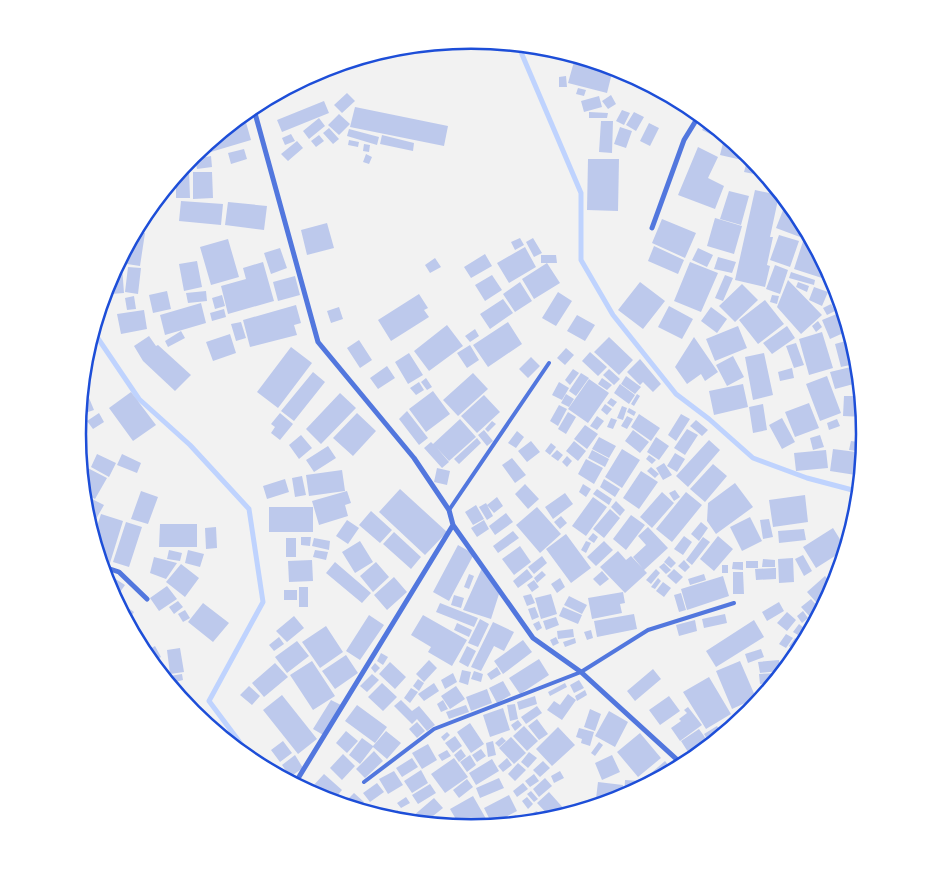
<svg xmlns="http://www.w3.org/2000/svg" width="943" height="869" viewBox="0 0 943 869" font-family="'Fira Sans Condensed',sans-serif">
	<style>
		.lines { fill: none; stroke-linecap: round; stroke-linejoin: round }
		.stream { stroke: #bfd3fe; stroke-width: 5 }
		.building { fill: #bdc9ec }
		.service { stroke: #5277de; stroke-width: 4 }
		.minor { stroke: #5277de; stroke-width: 5 }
		.rim { fill: none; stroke: #1d4ed8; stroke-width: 2.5 }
	</style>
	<rect width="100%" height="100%" fill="#f2f2f2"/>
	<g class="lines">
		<path class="stream" d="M 518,45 L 581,193 L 581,260 L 613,315 L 676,394 L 709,419 L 753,458 L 807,478 L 860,492
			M 94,327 L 95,334 L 139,399 L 190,445 L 249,509 L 263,602 L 209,701 L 256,764"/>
	</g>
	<path class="building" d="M 372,54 L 374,58 L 364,62 L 362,58 Z
		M 361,58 L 362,62 L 344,70 L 341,64 Z
		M 575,58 L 613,69 L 607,93 L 568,83 Z
		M 315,73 L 317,78 L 305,83 L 304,79 Z
		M 566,76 L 567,87 L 559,87 L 559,77 Z
		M 578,88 L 586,90 L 584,96 L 576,94 Z
		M 347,93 L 355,101 L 342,113 L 334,105 Z
		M 611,95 L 616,104 L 608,109 L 602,101 Z
		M 599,96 L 602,107 L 584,112 L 581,101 Z
		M 324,101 L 329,113 L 282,132 L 277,120 Z
		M 355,107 L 448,126 L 444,146 L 350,127 Z
		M 622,110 L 630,113 L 624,125 L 616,121 Z
		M 589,112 L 608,113 L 607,118 L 589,118 Z
		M 634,112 L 644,117 L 636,131 L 626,125 Z
		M 339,114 L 350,124 L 339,135 L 328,125 Z
		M 319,118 L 325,126 L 309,139 L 303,131 Z
		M 245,119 L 251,140 L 194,157 L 232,123 Z
		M 707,120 L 716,127 L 712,135 L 702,130 Z
		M 601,121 L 613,121 L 612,153 L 599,152 Z
		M 649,123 L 659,128 L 650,146 L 640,141 Z
		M 620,127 L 632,131 L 626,148 L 614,144 Z
		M 329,128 L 339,139 L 333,144 L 323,133 Z
		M 349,129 L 379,137 L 377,145 L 347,136 Z
		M 291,134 L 295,141 L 285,145 L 282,138 Z
		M 319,135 L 324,141 L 316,147 L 311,141 Z
		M 382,135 L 414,143 L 413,151 L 380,144 Z
		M 725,135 L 745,151 L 742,160 L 720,155 Z
		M 349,140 L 359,142 L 358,147 L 348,145 Z
		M 297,141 L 303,148 L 288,161 L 281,154 Z
		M 364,144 L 370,145 L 369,152 L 363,151 Z
		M 698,147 L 718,157 L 708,178 L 724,186 L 715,209 L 678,195 Z
		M 244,149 L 247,159 L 231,164 L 228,153 Z
		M 366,154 L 372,157 L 369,164 L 363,162 Z
		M 749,154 L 761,168 L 759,175 L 744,172 Z
		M 211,156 L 212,167 L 197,169 L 195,159 Z
		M 588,159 L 619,159 L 618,211 L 587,210 Z
		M 181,170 L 189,170 L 190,198 L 176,198 L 176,176 Z
		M 193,172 L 212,172 L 213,198 L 193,199 Z
		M 755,190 L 779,195 L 770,237 L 773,237 L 767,265 L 770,266 L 765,287 L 735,280 Z
		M 729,191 L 749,196 L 741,225 L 720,219 Z
		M 787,200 L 805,225 L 800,237 L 776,228 Z
		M 181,201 L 223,204 L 221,225 L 179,221 Z
		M 228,202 L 267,206 L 264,230 L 225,225 Z
		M 715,218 L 742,226 L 734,254 L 707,246 Z
		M 662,219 L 696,233 L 685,258 L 652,243 Z
		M 141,220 L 145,221 L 143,231 L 136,229 Z
		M 327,223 L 334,248 L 307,255 L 301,230 Z
		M 807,229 L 826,265 L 822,278 L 794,269 Z
		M 135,231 L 145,233 L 140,266 L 127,264 L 131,239 Z
		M 779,235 L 799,241 L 790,267 L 770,260 Z
		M 520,238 L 524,245 L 515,250 L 511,242 Z
		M 533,238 L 542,253 L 534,257 L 526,242 Z
		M 228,239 L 239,277 L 211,285 L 200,247 Z
		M 128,245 L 125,263 L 119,262 Z
		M 654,246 L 684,260 L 678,274 L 648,261 Z
		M 525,247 L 536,267 L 509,283 L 497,263 Z
		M 280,248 L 287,268 L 271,274 L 264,253 Z
		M 698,248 L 713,255 L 707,267 L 692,260 Z
		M 485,254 L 492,266 L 471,278 L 464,267 Z
		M 541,255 L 556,255 L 557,263 L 541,263 Z
		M 718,257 L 736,262 L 732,273 L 714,269 Z
		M 435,258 L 441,267 L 430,273 L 425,265 Z
		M 197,261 L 202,287 L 184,291 L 179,264 Z
		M 263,262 L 274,301 L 228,314 L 221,286 L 246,279 L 243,268 Z
		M 690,262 L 718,273 L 701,312 L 674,301 Z
		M 547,263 L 560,283 L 534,299 L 522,279 Z
		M 775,265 L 788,270 L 780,294 L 766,289 Z
		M 122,266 L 124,293 L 111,294 L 110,278 L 116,267 Z
		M 128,267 L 141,268 L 138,294 L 125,292 Z
		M 791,272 L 815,280 L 814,285 L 789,278 Z
		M 492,275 L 502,290 L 485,301 L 475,285 Z
		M 725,275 L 733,278 L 723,301 L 715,298 Z
		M 295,276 L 300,295 L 278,301 L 273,282 Z
		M 788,280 L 822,315 L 801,334 L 777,307 Z
		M 520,282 L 532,301 L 515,312 L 503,294 Z
		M 640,282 L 665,301 L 643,329 L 618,310 Z
		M 798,282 L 809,286 L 807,292 L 796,287 Z
		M 742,284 L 758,300 L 735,322 L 719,306 Z
		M 814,287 L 828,292 L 822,306 L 809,300 Z
		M 167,291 L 171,309 L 153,313 L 149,295 Z
		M 206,291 L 207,301 L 188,303 L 186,293 Z
		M 558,292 L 572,301 L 556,326 L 542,318 Z
		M 839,293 L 843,308 L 836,311 L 830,296 Z
		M 419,294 L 428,308 L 424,310 L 429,317 L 391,341 L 378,320 Z
		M 222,295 L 225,306 L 215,309 L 212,298 Z
		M 772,295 L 779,296 L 777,304 L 770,302 Z
		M 134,296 L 136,309 L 127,310 L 125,298 Z
		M 503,299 L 513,313 L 490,329 L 480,314 Z
		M 765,300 L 784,324 L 758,344 L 739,320 Z
		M 201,303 L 206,323 L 165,335 L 160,315 Z
		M 831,304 L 835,311 L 827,315 L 823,308 Z
		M 296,305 L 301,323 L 294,325 L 297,335 L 250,347 L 243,320 Z
		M 669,306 L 693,319 L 682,339 L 658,327 Z
		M 339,307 L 343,319 L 331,323 L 327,311 Z
		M 711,307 L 727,319 L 717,333 L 701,321 Z
		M 224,309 L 226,317 L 212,321 L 210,313 Z
		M 144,310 L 147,329 L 121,334 L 117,314 Z
		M 844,311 L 850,330 L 830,339 L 822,320 Z
		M 577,315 L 595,325 L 585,341 L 567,331 Z
		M 818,321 L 822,327 L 816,332 L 812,326 Z
		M 241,322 L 246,338 L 236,341 L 231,324 Z
		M 508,322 L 522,344 L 488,367 L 473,345 Z
		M 447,325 L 463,346 L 429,371 L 414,351 Z
		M 738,326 L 747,348 L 715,361 L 706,339 Z
		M 787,326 L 795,338 L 772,354 L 763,343 Z
		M 475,329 L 479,336 L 470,342 L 465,336 Z
		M 181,331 L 185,338 L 168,347 L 165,341 Z
		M 822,332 L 833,368 L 809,375 L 799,339 Z
		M 230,334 L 236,353 L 213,361 L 206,342 Z
		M 149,336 L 156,346 L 158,345 L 191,375 L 175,391 L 143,361 L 134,346 Z
		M 609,337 L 633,360 L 619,375 L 594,352 Z
		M 694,337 L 718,372 L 705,381 L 701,374 L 687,384 L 675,367 Z
		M 853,339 L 859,363 L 841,367 L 835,344 Z
		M 359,340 L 372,360 L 360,368 L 347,348 Z
		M 796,343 L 804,365 L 794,368 L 786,346 Z
		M 470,345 L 479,360 L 467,368 L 457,353 Z
		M 291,347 L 312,363 L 278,408 L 257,392 Z
		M 566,348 L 574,355 L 565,365 L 557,358 Z
		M 590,352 L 607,367 L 598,376 L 582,361 Z
		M 409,353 L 423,375 L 408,384 L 395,362 Z
		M 764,353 L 773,395 L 753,400 L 745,357 Z
		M 733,356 L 744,377 L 727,386 L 716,365 Z
		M 531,357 L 540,366 L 528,378 L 519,369 Z
		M 640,359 L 661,384 L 653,392 L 643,382 L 640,385 L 627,372 Z
		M 859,365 L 861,382 L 835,389 L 830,372 Z
		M 387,366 L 395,378 L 378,389 L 370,378 Z
		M 792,368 L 794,378 L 780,381 L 778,372 Z
		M 573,369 L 579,373 L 570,385 L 565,380 Z
		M 609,369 L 620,379 L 614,385 L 603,375 Z
		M 313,372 L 325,382 L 294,421 L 281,411 Z
		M 473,373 L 488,389 L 458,416 L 443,400 Z
		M 581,373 L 589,378 L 576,396 L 569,391 Z
		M 626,376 L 641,387 L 635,394 L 621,384 Z
		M 827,376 L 841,413 L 820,421 L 806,384 Z
		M 426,378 L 432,387 L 427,390 L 421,382 Z
		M 602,378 L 612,385 L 607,390 L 598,384 Z
		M 589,379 L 609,393 L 588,423 L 568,409 Z
		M 82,381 L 94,410 L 79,415 Z
		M 419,382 L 424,390 L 416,395 L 410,388 Z
		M 559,382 L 569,388 L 562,400 L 552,395 Z
		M 620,384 L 635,395 L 629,404 L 614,393 Z
		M 743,384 L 748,407 L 714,415 L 709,391 Z
		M 433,391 L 450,414 L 426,432 L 409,409 Z
		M 131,392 L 156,425 L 133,441 L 109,408 Z
		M 340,393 L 356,408 L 321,444 L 306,429 Z
		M 566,394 L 574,399 L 569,407 L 561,403 Z
		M 637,394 L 640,396 L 634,406 L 631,404 Z
		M 484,395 L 500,412 L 477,433 L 461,416 Z
		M 844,396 L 862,396 L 864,417 L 843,416 Z
		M 611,398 L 617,402 L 613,407 L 607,403 Z
		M 809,403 L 819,428 L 795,437 L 785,412 Z
		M 605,404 L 612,409 L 607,415 L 601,410 Z
		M 763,404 L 767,430 L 753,433 L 749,407 Z
		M 559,405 L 567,409 L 558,426 L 550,421 Z
		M 622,406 L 627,408 L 623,420 L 617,418 Z
		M 629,408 L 636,412 L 634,416 L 627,412 Z
		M 407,411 L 428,438 L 419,445 L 399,419 Z
		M 568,412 L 576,417 L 566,434 L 558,429 Z
		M 99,413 L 104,422 L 93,429 L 87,421 Z
		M 280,413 L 293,424 L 280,440 L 271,433 L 275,427 L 271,424 Z
		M 357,413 L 376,431 L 353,456 L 333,438 Z
		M 639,414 L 660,428 L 651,441 L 631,427 Z
		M 681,414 L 690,419 L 676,441 L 668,435 Z
		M 597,416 L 604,421 L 597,430 L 590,426 Z
		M 627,416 L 633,419 L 627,429 L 621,426 Z
		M 611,418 L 617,420 L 613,429 L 607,427 Z
		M 782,418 L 795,442 L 782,449 L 769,425 Z
		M 85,419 L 87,428 L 77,431 L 78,421 Z
		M 460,419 L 476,437 L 449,461 L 437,448 L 449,462 L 442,468 L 424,448 L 431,442 L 433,444 Z
		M 837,419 L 840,426 L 829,430 L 827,423 Z
		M 696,420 L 708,430 L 702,436 L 690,426 Z
		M 492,421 L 496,424 L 488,432 L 485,429 Z
		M 585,425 L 598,434 L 587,449 L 574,439 Z
		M 687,429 L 698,435 L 685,455 L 674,448 Z
		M 484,430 L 493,441 L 487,446 L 478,435 Z
		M 633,430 L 649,442 L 640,453 L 625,441 Z
		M 517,431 L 524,437 L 516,448 L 508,443 Z
		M 301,435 L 312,448 L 299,459 L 289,445 Z
		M 820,435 L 824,447 L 813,450 L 810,438 Z
		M 599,437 L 616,446 L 609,458 L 592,449 Z
		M 656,437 L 669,446 L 659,460 L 647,452 Z
		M 477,438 L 481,443 L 459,464 L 454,459 Z
		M 709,440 L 720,450 L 688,487 L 676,476 Z
		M 531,441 L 540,452 L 527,462 L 518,451 Z
		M 574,441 L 586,451 L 578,461 L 566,451 Z
		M 851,441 L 865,443 L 863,452 L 849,450 Z
		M 551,443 L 556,447 L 550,455 L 545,451 Z
		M 328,446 L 336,458 L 314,472 L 306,460 Z
		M 622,449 L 640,460 L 622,488 L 605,477 Z
		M 833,449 L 864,453 L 862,476 L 830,471 Z
		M 557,450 L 563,455 L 558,461 L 551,456 Z
		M 592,450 L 609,459 L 605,467 L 588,458 Z
		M 826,450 L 828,468 L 796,471 L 794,453 Z
		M 675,453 L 685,459 L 677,472 L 667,466 Z
		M 97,454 L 116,463 L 109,477 L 91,467 Z
		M 122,454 L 141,463 L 137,473 L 117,465 Z
		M 649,455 L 656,460 L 652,464 L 646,459 Z
		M 567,456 L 572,461 L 567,467 L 562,462 Z
		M 512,458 L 526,475 L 515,483 L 502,465 Z
		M 586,459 L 603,468 L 594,484 L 578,474 Z
		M 664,463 L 672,475 L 663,480 L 656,468 Z
		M 80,464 L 107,478 L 95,499 L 83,492 Z
		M 713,464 L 727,476 L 705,502 L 690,489 Z
		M 651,467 L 659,474 L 655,478 L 647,471 Z
		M 437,468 L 450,471 L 447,485 L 434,482 Z
		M 342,470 L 345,491 L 309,496 L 306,475 Z
		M 641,471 L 658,482 L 639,509 L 623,498 Z
		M 302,476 L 306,495 L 295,497 L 292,478 Z
		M 285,479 L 289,492 L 267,499 L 263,486 Z
		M 604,479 L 620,489 L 615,497 L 600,487 Z
		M 735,483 L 753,507 L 716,534 L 707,521 L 708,503 Z
		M 525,484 L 539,499 L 528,509 L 515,494 Z
		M 583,484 L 591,489 L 586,497 L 579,492 Z
		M 400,489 L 447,532 L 425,555 L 379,512 Z
		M 597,489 L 612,499 L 609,505 L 593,494 Z
		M 675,490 L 680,497 L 674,501 L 669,493 Z
		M 141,491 L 158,497 L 148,524 L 131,519 Z
		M 347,491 L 351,503 L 345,505 L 348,516 L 319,525 L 312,501 Z
		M 662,492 L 674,503 L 652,528 L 640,517 Z
		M 686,492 L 702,505 L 672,542 L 656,529 Z
		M 565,493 L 573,504 L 553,519 L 545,507 Z
		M 805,495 L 808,522 L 773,527 L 769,500 Z
		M 86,496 L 104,505 L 96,519 L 85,513 L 84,501 Z
		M 497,497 L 503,506 L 494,513 L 487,505 Z
		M 593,497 L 607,507 L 586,536 L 572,526 Z
		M 616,501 L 625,510 L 620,516 L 611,507 Z
		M 486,503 L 493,516 L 487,520 L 479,507 Z
		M 476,505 L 484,519 L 473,525 L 465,512 Z
		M 269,507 L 313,507 L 313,532 L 269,532 Z
		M 537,507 L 561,534 L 540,553 L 516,525 Z
		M 610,509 L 620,518 L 604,538 L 593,529 Z
		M 371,511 L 392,530 L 380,543 L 359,525 Z
		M 506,513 L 513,522 L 495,535 L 489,526 Z
		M 101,514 L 123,521 L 110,563 L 99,559 L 93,539 Z
		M 631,515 L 645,525 L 626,550 L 613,539 Z
		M 561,516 L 567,523 L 560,529 L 554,522 Z
		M 750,517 L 762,541 L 742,551 L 730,527 Z
		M 847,517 L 856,519 L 854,526 L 846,524 Z
		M 769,519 L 773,537 L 763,539 L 760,520 Z
		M 347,520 L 359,528 L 348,544 L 336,536 Z
		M 484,520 L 489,529 L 477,537 L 471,528 Z
		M 126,522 L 142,527 L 129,567 L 113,562 Z
		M 701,522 L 708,528 L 699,541 L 691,534 Z
		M 160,524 L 197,524 L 197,547 L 159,547 Z
		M 216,527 L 217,548 L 206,549 L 205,528 Z
		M 648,527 L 668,548 L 644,570 L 633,557 L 646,545 L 638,536 Z
		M 833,528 L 846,549 L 816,568 L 803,547 Z
		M 804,529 L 806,540 L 779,543 L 778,531 Z
		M 513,531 L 519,538 L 498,553 L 493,546 Z
		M 394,532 L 421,557 L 411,569 L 383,544 Z
		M 593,533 L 598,537 L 594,543 L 588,539 Z
		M 566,534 L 591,568 L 571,583 L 546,549 Z
		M 684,536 L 692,542 L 683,555 L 674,549 Z
		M 718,536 L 733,549 L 714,571 L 700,559 Z
		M 301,537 L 311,537 L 310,546 L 301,545 Z
		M 703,537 L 710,542 L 692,565 L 686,560 Z
		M 286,538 L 296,538 L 296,557 L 286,557 Z
		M 314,538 L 330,541 L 329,550 L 312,546 Z
		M 360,541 L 373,562 L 355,573 L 342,552 Z
		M 586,541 L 591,543 L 586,553 L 581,550 Z
		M 604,541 L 613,550 L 596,566 L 587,557 Z
		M 458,545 L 474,554 L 449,601 L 433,592 Z
		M 520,546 L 531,562 L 514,575 L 502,559 Z
		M 169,550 L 182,553 L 180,561 L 167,559 Z
		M 188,550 L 204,554 L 200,567 L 185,563 Z
		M 315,550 L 328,552 L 326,560 L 313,557 Z
		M 618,551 L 626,560 L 631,556 L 647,573 L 625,593 L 600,567 Z
		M 803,555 L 812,571 L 804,576 L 795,559 Z
		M 542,556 L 547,563 L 534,574 L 528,567 Z
		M 669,556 L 676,563 L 671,568 L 664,562 Z
		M 154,557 L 177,563 L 166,579 L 150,573 Z
		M 793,558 L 794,582 L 779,583 L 778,559 Z
		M 763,559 L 775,560 L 775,567 L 762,567 Z
		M 312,560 L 313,581 L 289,582 L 288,561 Z
		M 684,560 L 690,567 L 685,572 L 678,566 Z
		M 746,561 L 758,561 L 758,568 L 746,568 Z
		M 335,562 L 371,593 L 362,603 L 326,573 Z
		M 376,562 L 389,577 L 373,592 L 360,576 Z
		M 733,562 L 743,562 L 743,570 L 732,569 Z
		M 664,563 L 671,570 L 666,574 L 659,567 Z
		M 181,564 L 199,578 L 185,597 L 166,582 Z
		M 722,565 L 728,565 L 728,573 L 722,573 Z
		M 482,568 L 499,594 L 491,619 L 463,610 Z
		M 774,568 L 776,568 L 776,579 L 756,580 L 755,569 Z
		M 527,569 L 533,577 L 518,588 L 513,581 Z
		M 656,569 L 660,573 L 651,584 L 646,580 Z
		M 674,569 L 683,577 L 676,584 L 667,576 Z
		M 103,571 L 125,585 L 116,598 L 107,585 Z
		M 542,571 L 546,575 L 537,583 L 534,578 Z
		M 602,571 L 609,579 L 600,586 L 593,579 Z
		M 733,572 L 743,572 L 744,594 L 733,594 Z
		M 469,574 L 474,576 L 469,589 L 464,587 Z
		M 704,574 L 706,580 L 690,585 L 688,579 Z
		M 723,576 L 729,596 L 687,610 L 681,589 Z
		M 825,576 L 835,588 L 823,610 L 807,592 Z
		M 394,577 L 407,592 L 387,610 L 374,595 Z
		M 560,578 L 565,587 L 557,593 L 551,584 Z
		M 658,578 L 661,581 L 655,589 L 651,587 Z
		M 534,580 L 539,587 L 532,592 L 527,585 Z
		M 663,582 L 671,588 L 664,597 L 656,591 Z
		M 167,586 L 177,599 L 159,611 L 150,598 Z
		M 299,587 L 308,587 L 308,607 L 299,607 Z
		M 284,590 L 297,590 L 297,600 L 284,600 Z
		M 623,592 L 625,603 L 620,604 L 622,613 L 592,619 L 588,598 Z
		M 681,593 L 686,610 L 679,612 L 674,595 Z
		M 531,594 L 535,603 L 527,606 L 523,596 Z
		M 551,594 L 557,614 L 541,619 L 535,598 Z
		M 454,595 L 464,598 L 461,608 L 451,605 Z
		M 569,596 L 587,605 L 582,614 L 564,605 Z
		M 115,599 L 134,612 L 127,623 Z
		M 811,599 L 822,611 L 813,620 L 801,607 Z
		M 178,601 L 183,607 L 174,614 L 169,607 Z
		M 779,602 L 784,611 L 767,621 L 762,612 Z
		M 203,603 L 229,623 L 213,642 L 188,622 Z
		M 440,603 L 478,618 L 474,627 L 436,612 Z
		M 535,607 L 539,617 L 532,620 L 528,609 Z
		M 563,607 L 582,615 L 578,624 L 559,616 Z
		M 185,610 L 190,618 L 183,622 L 178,614 Z
		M 803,611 L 808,618 L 802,623 L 797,616 Z
		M 787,612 L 796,620 L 787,631 L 777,623 Z
		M 634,614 L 637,629 L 597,637 L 594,621 Z
		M 725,614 L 727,623 L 704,628 L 702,619 Z
		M 369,615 L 384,625 L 360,660 L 346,651 Z
		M 423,615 L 467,640 L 452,666 L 428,652 L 431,647 L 411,635 Z
		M 294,616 L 304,628 L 287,642 L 276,631 Z
		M 556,617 L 559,625 L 546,630 L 543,621 Z
		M 480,619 L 489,624 L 478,647 L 468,643 Z
		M 695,620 L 697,631 L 679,636 L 676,625 Z
		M 754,620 L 764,637 L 716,667 L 706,651 Z
		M 539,621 L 542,628 L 537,631 L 533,624 Z
		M 493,622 L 514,632 L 504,651 L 494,646 L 481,671 L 471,667 Z
		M 457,623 L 472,630 L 469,637 L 454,630 Z
		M 799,624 L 804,628 L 798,635 L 793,632 Z
		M 326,626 L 343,652 L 320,668 L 302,642 Z
		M 573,629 L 574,637 L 558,639 L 557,631 Z
		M 591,630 L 593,638 L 587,640 L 584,632 Z
		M 786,634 L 793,638 L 786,648 L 779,644 Z
		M 279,637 L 284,644 L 274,651 L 269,645 Z
		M 556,637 L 559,643 L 553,646 L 550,640 Z
		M 575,638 L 576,643 L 565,647 L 563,642 Z
		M 795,638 L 800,641 L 794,650 L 789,646 Z
		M 523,640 L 532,652 L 503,674 L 494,661 Z
		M 297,641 L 309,656 L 287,673 L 275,657 Z
		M 155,646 L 161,657 L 151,663 L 143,653 Z
		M 467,646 L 476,651 L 468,667 L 459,662 Z
		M 799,646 L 803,648 L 791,664 L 790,664 Z
		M 180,648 L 184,672 L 170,674 L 167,650 Z
		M 761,649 L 764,657 L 748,663 L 745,654 Z
		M 788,650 L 794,653 L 789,663 L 783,660 Z
		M 381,653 L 388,657 L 383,665 L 377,661 Z
		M 346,655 L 358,673 L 335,689 L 322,671 Z
		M 539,659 L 549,675 L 520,694 L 509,678 Z
		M 429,660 L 437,668 L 424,682 L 416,674 Z
		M 779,660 L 780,671 L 760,673 L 758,662 Z
		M 312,661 L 335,696 L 313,710 L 290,675 Z
		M 740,661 L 756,698 L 732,709 L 716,671 Z
		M 390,662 L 406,677 L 395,689 L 379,674 Z
		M 275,663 L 288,677 L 264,697 L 252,683 Z
		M 375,663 L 380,668 L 375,673 L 371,668 Z
		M 497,667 L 501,674 L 491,680 L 487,674 Z
		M 653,669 L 661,679 L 635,701 L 627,691 Z
		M 462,670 L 471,672 L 468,685 L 459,682 Z
		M 474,671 L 483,674 L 481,682 L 471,679 Z
		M 453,673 L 457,682 L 445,689 L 441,680 Z
		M 781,673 L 776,683 L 760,684 L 759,674 Z
		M 182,674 L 183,680 L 171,683 L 170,676 Z
		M 372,674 L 379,680 L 367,692 L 360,686 Z
		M 709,677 L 731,714 L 706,729 L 683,692 Z
		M 418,679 L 424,683 L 419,691 L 413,686 Z
		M 579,680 L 584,688 L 574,693 L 570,685 Z
		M 503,681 L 511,695 L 497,703 L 489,688 Z
		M 382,683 L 397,697 L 383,711 L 368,697 Z
		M 434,683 L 439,691 L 424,701 L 418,694 Z
		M 565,683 L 567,687 L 550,696 L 548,692 Z
		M 765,685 L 774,685 L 765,696 Z
		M 249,686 L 260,696 L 252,705 L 240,695 Z
		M 456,686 L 465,699 L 450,709 L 441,696 Z
		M 411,688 L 418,692 L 410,703 L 404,698 Z
		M 487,689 L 492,703 L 471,711 L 466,697 Z
		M 585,690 L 587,695 L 577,701 L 575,696 Z
		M 568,694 L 576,700 L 562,720 L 547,710 L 554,701 L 560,705 Z
		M 282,695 L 317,739 L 298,754 L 263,710 Z
		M 535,696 L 537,704 L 519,710 L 517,702 Z
		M 669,696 L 680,711 L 660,725 L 649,710 Z
		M 331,700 L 343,706 L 325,736 L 313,729 Z
		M 401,700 L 412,711 L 419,706 L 435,725 L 427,731 L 417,719 L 412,724 L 394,706 Z
		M 443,700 L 448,709 L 441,712 L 437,704 Z
		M 515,704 L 518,719 L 510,721 L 507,705 Z
		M 357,705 L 387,727 L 375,743 L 345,721 Z
		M 466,705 L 469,712 L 449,719 L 446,712 Z
		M 537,706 L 542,713 L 526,724 L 521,717 Z
		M 688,707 L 702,725 L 680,741 L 671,728 L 681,721 L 679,719 L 687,713 L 684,710 Z
		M 503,708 L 510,730 L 490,737 L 483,715 Z
		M 590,709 L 601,714 L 595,731 L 584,727 Z
		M 609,711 L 628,722 L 615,747 L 595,736 Z
		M 537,719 L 548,734 L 539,740 L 528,726 Z
		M 742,719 L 742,720 L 727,733 L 725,730 Z
		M 518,720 L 522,725 L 515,731 L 511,725 Z
		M 417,722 L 425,731 L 417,738 L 409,729 Z
		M 470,723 L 484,744 L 471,753 L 457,732 Z
		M 524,726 L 538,741 L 527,751 L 513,736 Z
		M 717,726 L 721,732 L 708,741 L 704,734 Z
		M 558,727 L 575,745 L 552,766 L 536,749 Z
		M 579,728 L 594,732 L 590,746 L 581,743 L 582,739 L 576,737 Z
		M 699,729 L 709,743 L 690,755 L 681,741 Z
		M 346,731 L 358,741 L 347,753 L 336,743 Z
		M 386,731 L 401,743 L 387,759 L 373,747 L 360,764 L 349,755 L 362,738 L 373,746 Z
		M 447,732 L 450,735 L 444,741 L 441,737 Z
		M 640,733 L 661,758 L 638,777 L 617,752 Z
		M 455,736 L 462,746 L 453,753 L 445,743 Z
		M 502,737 L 506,741 L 499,747 L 495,743 Z
		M 511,737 L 526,753 L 514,764 L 499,748 Z
		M 283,741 L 292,753 L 280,762 L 271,750 Z
		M 493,741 L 496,755 L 488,757 L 486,743 Z
		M 599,742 L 603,745 L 595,756 L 591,753 Z
		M 428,744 L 437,760 L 422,769 L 412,753 Z
		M 461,749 L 466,756 L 459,762 L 454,755 Z
		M 481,749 L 486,756 L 477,762 L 472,755 Z
		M 447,750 L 451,756 L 442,761 L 438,755 Z
		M 374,751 L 383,761 L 365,778 L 356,769 Z
		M 529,752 L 537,758 L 528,768 L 521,762 Z
		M 343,754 L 355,766 L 342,780 L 330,768 Z
		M 295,755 L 303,768 L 290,777 L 282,765 Z
		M 470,755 L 476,765 L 467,772 L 460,762 Z
		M 612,755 L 620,772 L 602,780 L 595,763 Z
		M 412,758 L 418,767 L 402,777 L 396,768 Z
		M 454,758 L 468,777 L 445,793 L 431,774 Z
		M 507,758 L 512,765 L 503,772 L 498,766 Z
		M 492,759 L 499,771 L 476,785 L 469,773 Z
		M 543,761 L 550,768 L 540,777 L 533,770 Z
		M 665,761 L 674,772 L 646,786 L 642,781 Z
		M 518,763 L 526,770 L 515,781 L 508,774 Z
		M 421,770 L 428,783 L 412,793 L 404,781 Z
		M 394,771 L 403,785 L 388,794 L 379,779 Z
		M 560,771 L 564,778 L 554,783 L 551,776 Z
		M 324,774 L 342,790 L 332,802 L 312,787 Z
		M 534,774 L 539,781 L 530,787 L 525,781 Z
		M 499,778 L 504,788 L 480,798 L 476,788 Z
		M 545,778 L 552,786 L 539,797 L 533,789 Z
		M 467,779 L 473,787 L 459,798 L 453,790 Z
		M 625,780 L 641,781 L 641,789 L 624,798 Z
		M 598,782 L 623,785 L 622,799 L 595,807 Z
		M 377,783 L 384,792 L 370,802 L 363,793 Z
		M 523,783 L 528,789 L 517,797 L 513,791 Z
		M 430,784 L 436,793 L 418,804 L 412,795 Z
		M 531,791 L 538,799 L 534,802 L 527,794 Z
		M 549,792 L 566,811 L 553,820 L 537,803 Z
		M 354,793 L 364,802 L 356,810 L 342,805 Z
		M 509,795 L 517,811 L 492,824 L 484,808 Z
		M 473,796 L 489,824 L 480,828 L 461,828 L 450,809 Z
		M 406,797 L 410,803 L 401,808 L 397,803 Z
		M 527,797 L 533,804 L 528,809 L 522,801 Z
		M 434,798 L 443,808 L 423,824 L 406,822 Z
		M 397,810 L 406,816 L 402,822 L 391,820 Z
		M 537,811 L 543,822 L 523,824 L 521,818 Z
		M 516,815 L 521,824 L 502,826 L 500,823 Z"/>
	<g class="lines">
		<path class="service" d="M 449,510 L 549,363
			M 364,782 L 434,729 L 581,672 L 648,630 L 734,603"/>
		<path class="minor" d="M 253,106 L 318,342 L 414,458 L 449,510 L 453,525 L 533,638 L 581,672 L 684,766
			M 652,228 L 684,140 L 700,114
			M 101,566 L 119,572 L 147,599
			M 294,785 L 453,525"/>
	</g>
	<path d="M0 0H943V869H0ZM86 434a385 385 0 1 1 770 0a385 385 0 1 1-770 0Z" fill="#fff" fill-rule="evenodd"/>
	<path class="rim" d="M86 434a385 385 0 1 1 770 0a385 385 0 1 1-770 0Z"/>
</svg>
